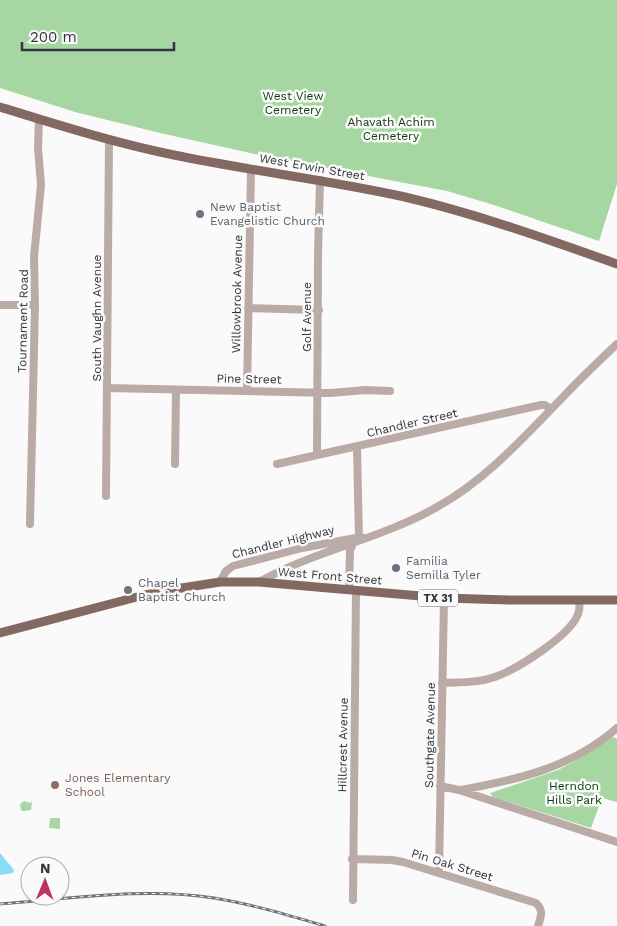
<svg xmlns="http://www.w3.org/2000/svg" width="617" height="926" viewBox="0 0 617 926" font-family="'Work Sans',sans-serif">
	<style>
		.green { fill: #a6d7a2 }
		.water { fill: #85def3 }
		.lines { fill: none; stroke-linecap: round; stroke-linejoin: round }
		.minor { stroke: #bbaba6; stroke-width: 8 }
		.major { stroke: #846962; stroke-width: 9 }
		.rail-casing { stroke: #707078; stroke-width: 3 }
		.rail { stroke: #fafafa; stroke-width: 1; stroke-dasharray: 4; stroke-linecap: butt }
		.worship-dot { fill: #6b7280; stroke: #fafafa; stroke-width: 2 }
		.education-dot { fill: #8d6e63; stroke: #fafafa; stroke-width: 2 }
		.labels { text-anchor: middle; stroke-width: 5; stroke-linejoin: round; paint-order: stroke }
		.shield { fill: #fafafa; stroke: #6f6f77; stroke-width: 1 }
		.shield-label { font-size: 11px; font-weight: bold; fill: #34333f }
		.park-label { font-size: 12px; fill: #0d410e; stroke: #fafafa }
		.street-label { font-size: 12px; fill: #34333f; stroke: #fafafa }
		.worship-label { font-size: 12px; fill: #5b616d; stroke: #fafafa; text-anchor: start }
		.education-label { font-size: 12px; fill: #785e54; stroke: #fafafa; text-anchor: start }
	</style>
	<rect width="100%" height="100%" fill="#fafafa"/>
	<path class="green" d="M 0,0 L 617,0 L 617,184 L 599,241 L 494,205 L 447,191 L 269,157 L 160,133 L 75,112 L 0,88 Z
		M 611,736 L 617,739 L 617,802 L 602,798 L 591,828 L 493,797 L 490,793 L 558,770 L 582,757 Z
		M 24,801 L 30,803 L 32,801 L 31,810 L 23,811 L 21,810 L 20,804 Z
		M 50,818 L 60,818 L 60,829 L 49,828 Z"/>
	<path class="water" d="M 0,853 L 14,870 L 13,873 L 0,875 Z"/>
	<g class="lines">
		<path class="minor" d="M 0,305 L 35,305
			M 248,308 L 319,310
			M 108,388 L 331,393 L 365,390 L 390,391
			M 247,390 L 251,169
			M 357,447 L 359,540
			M 317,454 L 318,254 L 320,180
			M 175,464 L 176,390
			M 277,464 L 541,405 L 545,405 L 551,409
			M 106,496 L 109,140
			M 30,524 L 35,305 L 34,257 L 41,185 L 38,148 L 39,119
			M 220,582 L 226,571 L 233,566 L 302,548 L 361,537
			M 259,582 C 316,550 381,539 437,507 C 486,480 525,436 563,397 C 580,379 599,361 617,344
			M 349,590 L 350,550 L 354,542
			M 442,683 C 460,682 478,683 495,677 C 517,669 574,634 579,611 C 580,608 579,604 579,600
			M 440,786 L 459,790 L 617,842
			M 461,790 C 517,780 573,767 617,728
			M 352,859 L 392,860 L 403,862 L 536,903 C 544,911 541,916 538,926
			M 439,872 L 444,598
			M 353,900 L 356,591"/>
		<path class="major" d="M 0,107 C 58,125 115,143 174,155 C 251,171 329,180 405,197 C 477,214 547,239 617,264
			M 0,633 L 156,592 L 220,582 L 259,582 L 444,598 L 509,600 L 617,600"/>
		<g class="rail-casing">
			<path id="rail" d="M 0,904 C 70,899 143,887 214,898 C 251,904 288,915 325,926"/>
		</g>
		<use href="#rail" class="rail"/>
	</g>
	<g class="worship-dot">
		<circle cx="200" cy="214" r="5"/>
		<circle cx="396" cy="568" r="5"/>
		<circle cx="128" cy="590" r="5"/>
	</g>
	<circle class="education-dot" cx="55" cy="785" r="5"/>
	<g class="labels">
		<rect class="shield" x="418" y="589.5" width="40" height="17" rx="4"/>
		<g class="shield-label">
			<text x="438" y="602">TX 31</text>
		</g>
		<g class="park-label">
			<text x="293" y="100">West View<tspan x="293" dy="14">Cemetery</tspan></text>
			<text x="391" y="126">Ahavath Achim<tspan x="391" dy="14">Cemetery</tspan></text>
			<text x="574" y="790">Herndon<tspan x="574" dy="14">Hills Park</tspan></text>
		</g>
		<g class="street-label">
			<text transform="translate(312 167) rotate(10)" y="4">West Erwin Street</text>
			<text transform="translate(237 294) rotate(-89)" y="4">Willowbrook Avenue</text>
			<text transform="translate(307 317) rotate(-90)" y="4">Golf Avenue</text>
			<text transform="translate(97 318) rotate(-90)" y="4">South Vaughn Avenue</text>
			<text transform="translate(23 321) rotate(-89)" y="4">Tournament Road</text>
			<text transform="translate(249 379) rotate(1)" y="4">Pine Street</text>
			<text transform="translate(412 423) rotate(-13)" y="4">Chandler Street</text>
			<text transform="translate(283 542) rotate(-14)" y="4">Chandler Highway</text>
			<text transform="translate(330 576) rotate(5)" y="4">West Front Street</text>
			<text transform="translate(430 735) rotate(-89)" y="4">Southgate Avenue</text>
			<text transform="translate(343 745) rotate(-89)" y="4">Hillcrest Avenue</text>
			<text transform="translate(452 865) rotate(17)" y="4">Pin Oak Street</text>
		</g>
		<g class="worship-label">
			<text x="210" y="211">New Baptist<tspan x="210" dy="14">Evangelistic Church</tspan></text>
			<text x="406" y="565">Familia<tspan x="406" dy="14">Semilla Tyler</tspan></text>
			<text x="138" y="587">Chapel<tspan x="138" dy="14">Baptist Church</tspan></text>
		</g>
		<g class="education-label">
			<text x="65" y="782">Jones Elementary<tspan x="65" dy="14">School</tspan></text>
		</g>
	</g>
	<g transform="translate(45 881) rotate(1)"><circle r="24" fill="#fafafa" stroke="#abaaaf"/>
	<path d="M0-4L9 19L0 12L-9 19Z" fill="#c03262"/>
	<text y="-8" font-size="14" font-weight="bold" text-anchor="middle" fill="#34333f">N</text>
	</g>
	<path d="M22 42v8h152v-8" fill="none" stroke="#34333f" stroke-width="2.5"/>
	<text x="30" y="42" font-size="15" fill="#34333f" stroke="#fafafa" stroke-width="4" paint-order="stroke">200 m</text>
</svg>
